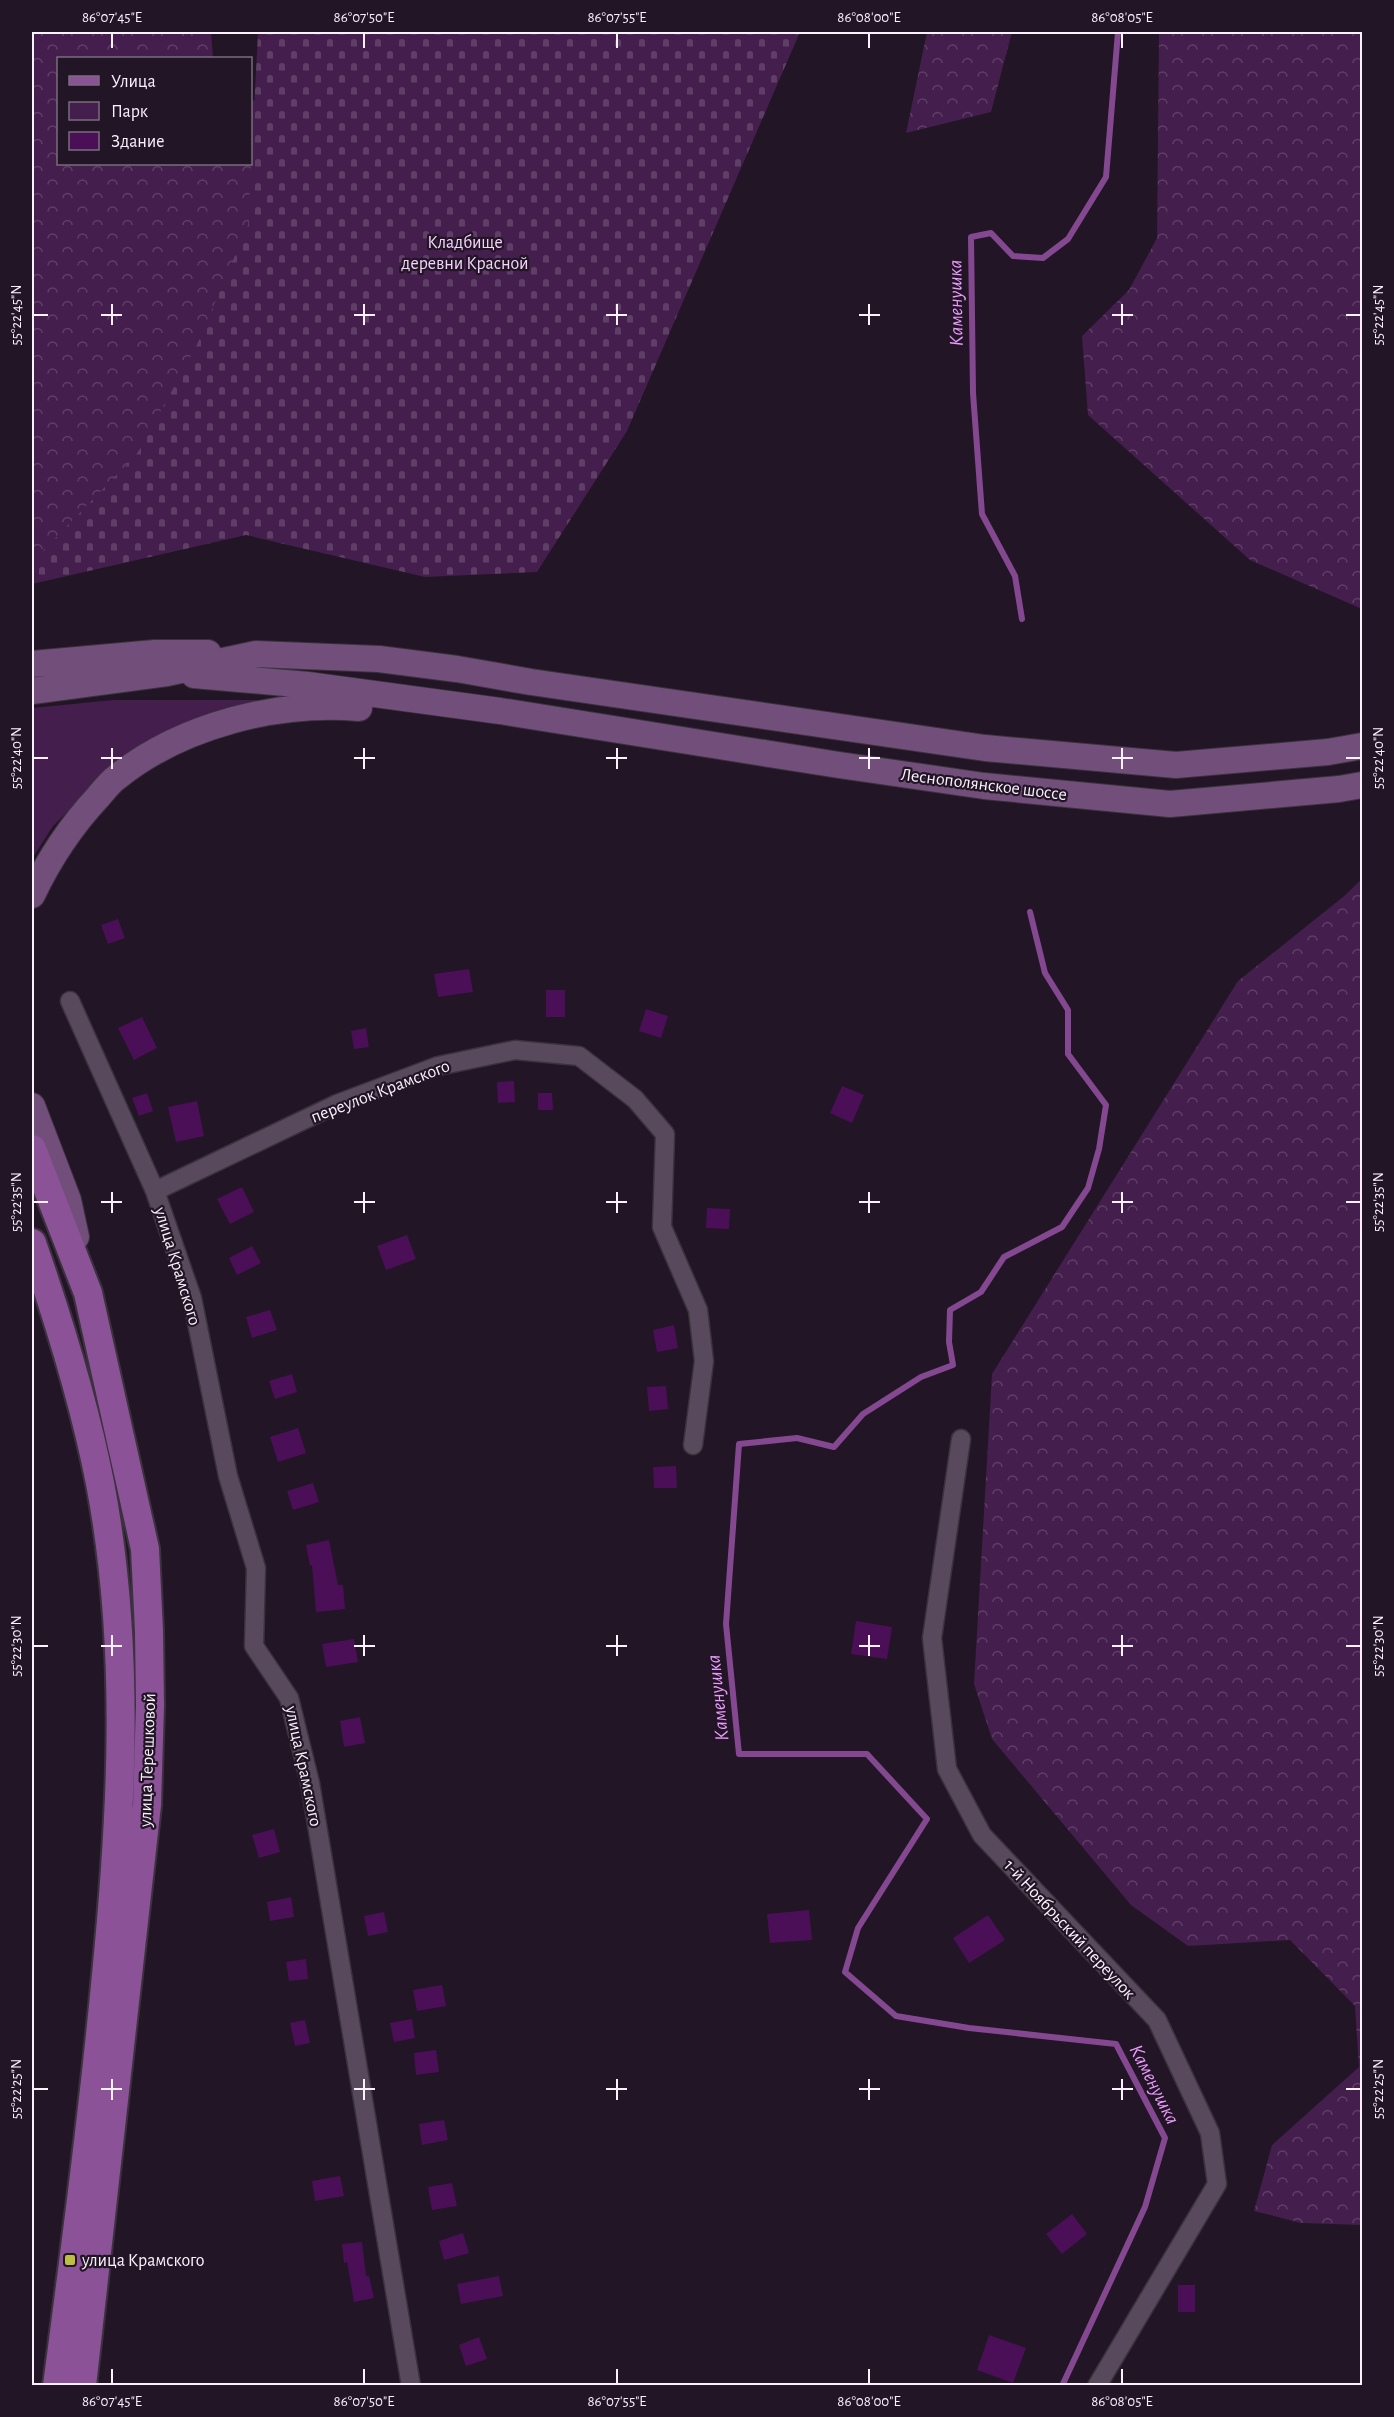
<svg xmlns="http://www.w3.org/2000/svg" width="1394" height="2417" viewBox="0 0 1394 2417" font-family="'Alegreya Sans',sans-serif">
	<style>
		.green { fill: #441e4c }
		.forest { fill: url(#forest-crowns) }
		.cemetery { fill: url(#cemetery-stones) }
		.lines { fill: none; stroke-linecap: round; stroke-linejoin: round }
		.stream { stroke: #844891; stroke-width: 6 }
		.building { fill: #4b0f58 }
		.street-casing { stroke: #3b323e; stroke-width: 21 }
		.secondary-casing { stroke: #3b323e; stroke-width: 28 }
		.primary-casing { stroke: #3b323e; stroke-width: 32 }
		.street { stroke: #59495c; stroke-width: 18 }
		.secondary { stroke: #724e7a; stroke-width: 26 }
		.primary { stroke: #8b5298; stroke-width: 28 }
		.ticks { fill: none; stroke: #faf1fd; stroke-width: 2 }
		.poi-dot { fill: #bdbf43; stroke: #221525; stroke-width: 2 }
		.labels { text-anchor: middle; stroke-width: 4.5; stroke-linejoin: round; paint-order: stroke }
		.park-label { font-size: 18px; fill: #f4d4fc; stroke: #221525 }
		.street-label { font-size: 18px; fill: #faf1fd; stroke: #221525 }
		.poi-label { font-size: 18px; fill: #faf1fd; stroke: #221525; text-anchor: start }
		.water-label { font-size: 20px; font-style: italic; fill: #eb9afd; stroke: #221525 }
		.neatline { fill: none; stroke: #faf1fd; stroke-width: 2 }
		.ticks-label { font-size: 15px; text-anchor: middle; fill: #faf1fd }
	</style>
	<defs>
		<pattern id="forest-crowns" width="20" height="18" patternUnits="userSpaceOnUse" patternTransform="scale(1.5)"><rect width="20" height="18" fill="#441e4c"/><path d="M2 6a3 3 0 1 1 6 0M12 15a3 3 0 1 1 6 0" fill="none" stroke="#603f67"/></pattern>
		<pattern id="cemetery-stones" width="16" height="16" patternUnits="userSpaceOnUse" patternTransform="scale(1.5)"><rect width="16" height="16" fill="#441e4c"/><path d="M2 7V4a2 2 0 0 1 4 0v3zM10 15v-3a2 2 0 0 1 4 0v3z" fill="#603f67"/></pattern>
	</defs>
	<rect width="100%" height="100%" fill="#221525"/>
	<path class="green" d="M 113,700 L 262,700 L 185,728 L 84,795 L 53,826 L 32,859 L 32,708 Z"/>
	<path class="forest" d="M 32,32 L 211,32 L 213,58 L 58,58 L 58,164 L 250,164 L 251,100 L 475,150 L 122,508 L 32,571 Z
		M 927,32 L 1012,32 L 991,112 L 906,133 Z
		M 1159,32 L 1362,32 L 1362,609 L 1250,560 L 1088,415 L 1082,336 L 1129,290 L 1157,238 Z
		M 1362,879 L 1362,2225 L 1301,2223 L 1254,2211 L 1272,2145 L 1359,2067 L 1355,2006 L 1290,1940 L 1188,1946 L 1131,1905 L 992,1739 L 974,1684 L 992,1374 L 1238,981 L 1343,897 Z"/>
	<path class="cemetery" d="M 258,32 L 800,32 L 627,431 L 537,572 L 425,577 L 246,535 L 32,584 L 32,562 L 137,454 L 196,347 L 248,225 Z"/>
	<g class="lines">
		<path class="stream" d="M 1022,619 L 1015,576 L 982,514 L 973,393 L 971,237 L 991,233 L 1013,256 L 1043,258 L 1068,239 L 1106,177 L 1118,32
			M 1030,912 L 1045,973 L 1068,1010 L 1068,1054 L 1106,1105 L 1099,1149 L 1088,1188 L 1062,1227 L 1004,1257 L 981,1292 L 950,1310 L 949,1342 L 953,1365 L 921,1377 L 863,1414 L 834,1447 L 797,1438 L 739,1444 L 726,1624 L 739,1754 L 867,1754 L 927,1819 L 858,1928 L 845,1972 L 896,2016 L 969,2028 L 1116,2044 L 1165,2138 L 1145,2207 L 1062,2386"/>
	</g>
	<path class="building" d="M 118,919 L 125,938 L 108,944 L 101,925 Z
		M 469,969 L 473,992 L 438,997 L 434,974 Z
		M 546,990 L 565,990 L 565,1017 L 546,1017 Z
		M 646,1009 L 668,1016 L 661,1038 L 639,1031 Z
		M 142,1017 L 157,1048 L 134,1060 L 118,1028 Z
		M 366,1028 L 369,1047 L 354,1049 L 351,1031 Z
		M 514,1081 L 515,1102 L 498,1103 L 497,1082 Z
		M 842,1086 L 864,1095 L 852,1123 L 830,1113 Z
		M 147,1093 L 153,1111 L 139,1116 L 132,1098 Z
		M 538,1093 L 552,1093 L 553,1110 L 538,1110 Z
		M 197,1101 L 204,1136 L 176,1142 L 168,1107 Z
		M 242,1187 L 254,1212 L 230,1224 L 217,1199 Z
		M 707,1208 L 730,1209 L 729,1229 L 706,1228 Z
		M 407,1235 L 416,1259 L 386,1270 L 377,1246 Z
		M 252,1246 L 261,1263 L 237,1275 L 229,1258 Z
		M 270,1310 L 277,1330 L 252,1338 L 246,1317 Z
		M 674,1325 L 678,1348 L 657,1352 L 653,1330 Z
		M 292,1374 L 297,1392 L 275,1399 L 269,1381 Z
		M 666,1386 L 668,1409 L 649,1411 L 647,1387 Z
		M 298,1428 L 306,1453 L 278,1462 L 270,1437 Z
		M 676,1466 L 677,1488 L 654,1488 L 653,1467 Z
		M 313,1483 L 319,1502 L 293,1510 L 287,1491 Z
		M 329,1540 L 338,1585 L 343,1585 L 345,1609 L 316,1612 L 312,1565 L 310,1566 L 306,1545 Z
		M 856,1621 L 892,1627 L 887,1659 L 851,1654 Z
		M 354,1639 L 358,1662 L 326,1667 L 322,1644 Z
		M 360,1717 L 365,1743 L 344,1747 L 340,1721 Z
		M 274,1829 L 280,1852 L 259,1858 L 252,1835 Z
		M 291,1897 L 294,1917 L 270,1921 L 267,1902 Z
		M 809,1910 L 812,1940 L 770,1943 L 767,1914 Z
		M 384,1912 L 388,1932 L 368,1936 L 364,1916 Z
		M 988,1915 L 1005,1940 L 969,1963 L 953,1938 Z
		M 306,1959 L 308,1979 L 289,1981 L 286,1962 Z
		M 442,1985 L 446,2006 L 417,2011 L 413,1990 Z
		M 412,2019 L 415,2038 L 394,2042 L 390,2023 Z
		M 305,2020 L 310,2043 L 295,2046 L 290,2023 Z
		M 436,2050 L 439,2072 L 416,2075 L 414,2053 Z
		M 444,2120 L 448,2140 L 422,2145 L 419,2124 Z
		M 340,2176 L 344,2196 L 315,2201 L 312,2181 Z
		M 452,2183 L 457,2206 L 432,2210 L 428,2187 Z
		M 1072,2214 L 1087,2234 L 1062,2254 L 1046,2234 Z
		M 463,2233 L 469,2253 L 444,2260 L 439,2241 Z
		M 362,2242 L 366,2276 L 369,2276 L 374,2298 L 354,2302 L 347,2262 L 344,2263 L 342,2244 Z
		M 499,2276 L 503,2296 L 461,2304 L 457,2284 Z
		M 1178,2285 L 1195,2285 L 1195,2312 L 1178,2312 Z
		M 989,2335 L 1026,2348 L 1013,2383 L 977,2370 Z
		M 479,2337 L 487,2359 L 466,2366 L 459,2345 Z"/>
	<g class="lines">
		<g class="street-casing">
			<path id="street" d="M 70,1001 L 155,1191 L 192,1298 L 228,1476 L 256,1568 L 254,1646 L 289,1698 L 310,1783 L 411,2386
				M 155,1191 L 337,1104 L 438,1066 L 515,1050 L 579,1056 L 635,1099 L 665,1134 L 662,1227 L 698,1310 L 704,1361 L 693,1445
				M 961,1439 L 932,1638 L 947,1769 L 982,1835 L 1157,2020 L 1210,2133 L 1217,2184 L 1097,2386"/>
		</g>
		<g class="secondary-casing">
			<path id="secondary" d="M 32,664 L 155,653 L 208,653
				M 194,675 L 308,685 L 500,711 L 839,765 L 984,786 L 1170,804 L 1339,789 L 1362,785
				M 32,691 L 167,673 L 256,654 L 379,659 L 457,669 L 531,682 L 985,748 L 1176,765 L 1328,752 L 1362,746
				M 32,895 C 50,857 70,827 98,797 C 104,790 110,782 117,777 C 182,725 278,701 359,708
				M 32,1106 L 68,1200 L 76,1237"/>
		</g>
		<g class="primary-casing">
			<path id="primary" d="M 32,1149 L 88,1293 L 145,1549 L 149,1631 L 150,1705 L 147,1805 L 82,2386
				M 32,1243 C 59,1321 84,1401 100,1483 C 131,1645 122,1812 106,1975 C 93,2112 75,2249 57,2386"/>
		</g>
		<use href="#street" class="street"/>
		<use href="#secondary" class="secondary"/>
		<use href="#primary" class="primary"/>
	</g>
	<path class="ticks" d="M 112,33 L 112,48M 364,33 L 364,48M 617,33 L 617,48M 869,33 L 869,48M 1122,33 L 1122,48M 112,304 L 112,325M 364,304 L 364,325M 617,304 L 617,325M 869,304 L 869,325M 1122,304 L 1122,325M 33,315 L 48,315M 101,315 L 122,315M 354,315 L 375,315M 606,315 L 627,315M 859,315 L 880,315M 1112,315 L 1133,315M 1346,315 L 1361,315M 112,748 L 112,769M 364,748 L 364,769M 617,748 L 617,769M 869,748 L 869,769M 1122,748 L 1122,769M 33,758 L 48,758M 101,758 L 122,758M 354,758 L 375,758M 606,758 L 627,758M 859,758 L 880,758M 1112,758 L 1133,758M 1346,758 L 1361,758M 112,1192 L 112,1213M 364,1192 L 364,1213M 617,1192 L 617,1213M 869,1192 L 869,1213M 1122,1192 L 1122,1213M 33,1202 L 48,1202M 101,1202 L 122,1202M 354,1202 L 375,1202M 606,1202 L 627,1202M 859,1202 L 880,1202M 1112,1202 L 1133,1202M 1346,1202 L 1361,1202M 112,1635 L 112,1656M 364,1635 L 364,1656M 617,1635 L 617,1656M 869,1635 L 869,1656M 1122,1635 L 1122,1656M 33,1646 L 48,1646M 101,1646 L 122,1646M 354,1646 L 375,1646M 606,1646 L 627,1646M 859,1646 L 880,1646M 1112,1646 L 1133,1646M 1346,1646 L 1361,1646M 112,2079 L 112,2100M 364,2079 L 364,2100M 617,2079 L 617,2100M 869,2079 L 869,2100M 1122,2079 L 1122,2100M 33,2089 L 48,2089M 101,2089 L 122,2089M 354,2089 L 375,2089M 606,2089 L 627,2089M 859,2089 L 880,2089M 1112,2089 L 1133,2089M 1346,2089 L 1361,2089M 112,2369 L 112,2384M 364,2369 L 364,2384M 617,2369 L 617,2384M 869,2369 L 869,2384M 1122,2369 L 1122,2384"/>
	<rect class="poi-dot" x="64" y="2254" width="12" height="12" rx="3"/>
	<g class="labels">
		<g class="park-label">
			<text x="465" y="248">Кладбище<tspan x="465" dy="21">деревни Красной</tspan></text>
		</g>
		<g class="street-label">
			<text transform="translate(984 784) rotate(7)" y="6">Леснополянское шоссе</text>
			<text transform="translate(380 1091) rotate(-21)" y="6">переулок Крамского</text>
			<text transform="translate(178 1266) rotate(73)" y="6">улица Крамского</text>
			<text transform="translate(147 1760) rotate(-88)" y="6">улица Терешковой</text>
			<text transform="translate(304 1766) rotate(78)" y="6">улица Крамского</text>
			<text transform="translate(1070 1929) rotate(47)" y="6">1-й Ноябрьский переулок</text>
		</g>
		<g class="poi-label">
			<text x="82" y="2266">улица Крамского</text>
		</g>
		<g class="water-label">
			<text transform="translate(955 303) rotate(-91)" y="7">Каменушка</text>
			<text transform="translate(717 1698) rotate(-96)" y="7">Каменушка</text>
			<text transform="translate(1155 2084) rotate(63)" y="7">Каменушка</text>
		</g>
	</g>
	<rect width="1394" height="2417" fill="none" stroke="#221525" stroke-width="66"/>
	<rect x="57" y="57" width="195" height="108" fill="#221525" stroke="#786d7b" stroke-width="1.5"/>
	<rect x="69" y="76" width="30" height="9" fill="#8b5298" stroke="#786d7b" stroke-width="1.5"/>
	<text x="111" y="87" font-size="18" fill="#faf1fd">Улица</text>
	<rect x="69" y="102" width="30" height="18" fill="#441e4c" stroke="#786d7b" stroke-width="1.5"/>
	<text x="111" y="117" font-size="18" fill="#faf1fd">Парк</text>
	<rect x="69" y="132" width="30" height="18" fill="#4b0f58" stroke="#786d7b" stroke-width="1.5"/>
	<text x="111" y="147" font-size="18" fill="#faf1fd">Здание</text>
	<rect x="33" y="33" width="1328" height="2351" class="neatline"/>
	<g class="ticks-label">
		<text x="112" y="22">86°07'45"E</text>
		<text x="364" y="22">86°07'50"E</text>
		<text x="617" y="22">86°07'55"E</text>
		<text x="869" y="22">86°08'00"E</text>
		<text x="1122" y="22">86°08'05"E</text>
		<text transform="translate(16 315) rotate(-90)" y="5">55°22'45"N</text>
		<text transform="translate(1378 315) rotate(-90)" y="5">55°22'45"N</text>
		<text transform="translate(16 758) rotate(-90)" y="5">55°22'40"N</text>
		<text transform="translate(1378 758) rotate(-90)" y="5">55°22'40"N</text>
		<text transform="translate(16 1202) rotate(-90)" y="5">55°22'35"N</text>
		<text transform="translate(1378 1202) rotate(-90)" y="5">55°22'35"N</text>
		<text transform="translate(16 1646) rotate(-90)" y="5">55°22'30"N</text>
		<text transform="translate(1378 1646) rotate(-90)" y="5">55°22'30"N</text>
		<text transform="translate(16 2089) rotate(-90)" y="5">55°22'25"N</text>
		<text transform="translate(1378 2089) rotate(-90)" y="5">55°22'25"N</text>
		<text x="112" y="2406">86°07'45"E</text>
		<text x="364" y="2406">86°07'50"E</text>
		<text x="617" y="2406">86°07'55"E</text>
		<text x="869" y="2406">86°08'00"E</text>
		<text x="1122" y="2406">86°08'05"E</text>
	</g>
</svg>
